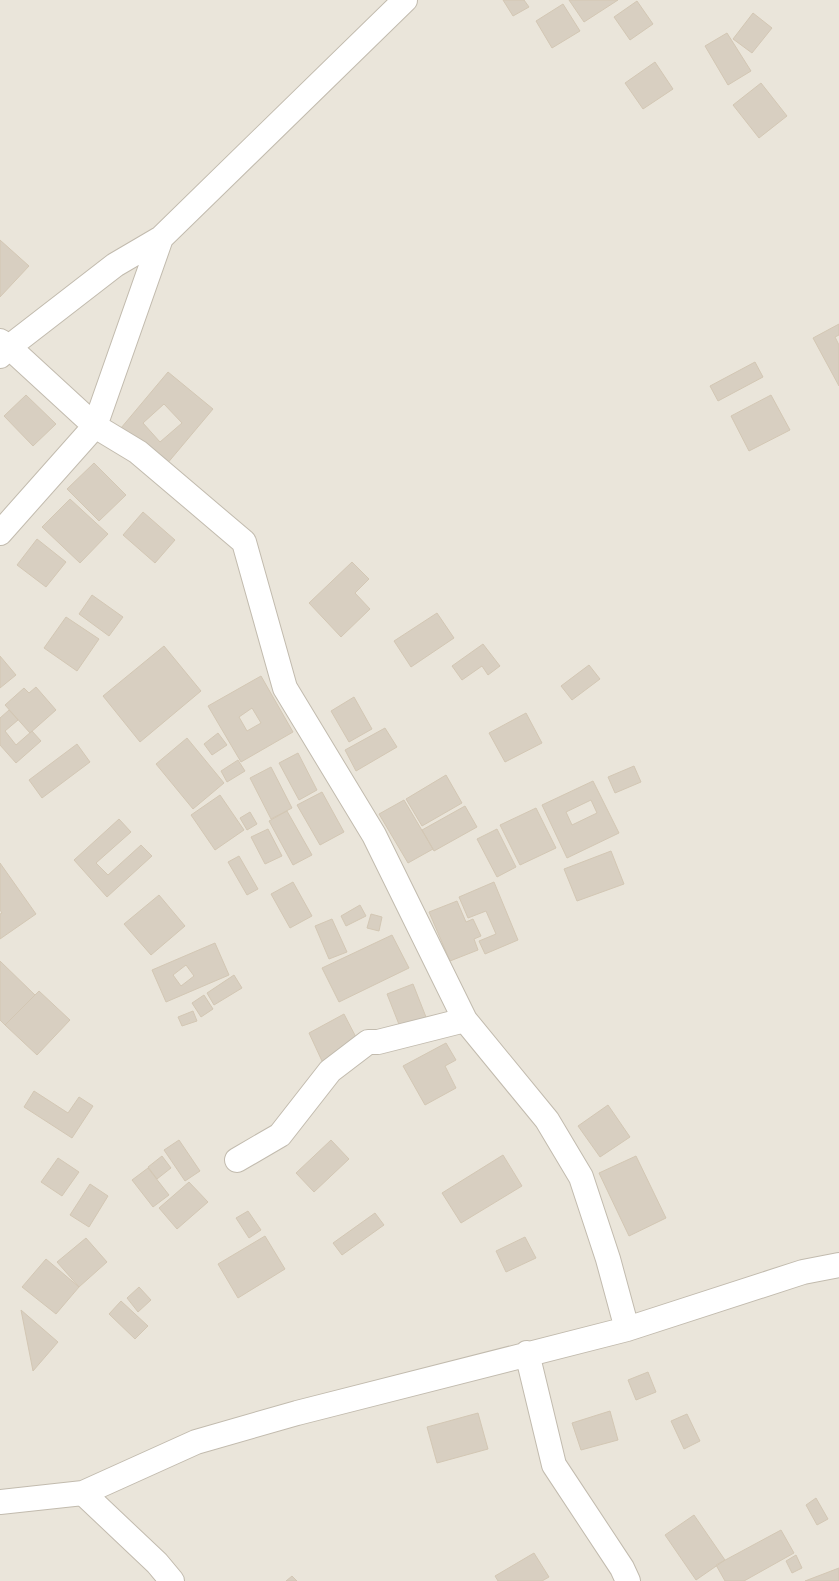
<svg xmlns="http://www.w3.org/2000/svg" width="839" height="1581" viewBox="0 0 839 1581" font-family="'Public Sans',sans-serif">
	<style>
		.residential { fill: #eae5da }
		.building { fill: #d8cfc1; stroke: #d3c7b4; fill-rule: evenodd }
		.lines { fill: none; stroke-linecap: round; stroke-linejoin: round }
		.street-casing { stroke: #c2bbae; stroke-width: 26 }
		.street { stroke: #fff; stroke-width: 24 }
	</style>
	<rect width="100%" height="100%" fill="#f6f3ec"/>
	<path class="residential" d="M 0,0 L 839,0 L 839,1581 L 0,1581 Z"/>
	<path class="building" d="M 503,0 L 524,0 L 529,7 L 513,16 Z
		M 569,0 L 618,0 L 584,22 Z
		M 637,1 L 653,24 L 630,40 L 614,17 Z
		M 563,4 L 580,31 L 552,48 L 536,21 Z
		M 753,13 L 772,28 L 752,53 L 733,39 Z
		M 727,33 L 751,71 L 728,85 L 705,46 Z
		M 655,62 L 673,89 L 643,109 L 625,83 Z
		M 761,83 L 787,116 L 759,138 L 733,105 Z
		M 0,240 L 29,266 L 0,297 Z
		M 839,324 L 839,335 L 835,337 L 839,345 L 839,386 L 813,338 Z
		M 755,362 L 763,377 L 718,401 L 710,386 Z
		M 168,372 L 213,409 L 166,465 L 121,428 ZM 164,404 L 182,423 L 160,442 L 143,423 Z
		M 26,395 L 56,424 L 33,446 L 4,416 Z
		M 771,395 L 790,430 L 749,451 L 731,416 Z
		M 94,463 L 126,495 L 99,521 L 67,489 Z
		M 70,499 L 108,534 L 80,563 L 42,527 Z
		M 143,512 L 175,540 L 155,563 L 123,535 Z
		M 37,539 L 66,562 L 46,587 L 17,565 Z
		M 352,562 L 369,579 L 355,593 L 370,609 L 341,637 L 309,603 Z
		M 92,595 L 123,617 L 109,636 L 79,614 Z
		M 437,613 L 454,638 L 411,667 L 394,641 Z
		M 66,617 L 99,639 L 77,671 L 44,648 Z
		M 483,644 L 500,666 L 488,675 L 482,666 L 462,680 L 452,666 Z
		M 164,646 L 201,691 L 140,742 L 103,696 Z
		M 0,656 L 16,675 L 0,688 Z
		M 589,665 L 600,679 L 572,700 L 561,686 Z
		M 261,676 L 293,732 L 241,762 L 208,706 ZM 252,708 L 261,723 L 247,731 L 239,717 Z
		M 36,687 L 56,710 L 30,733 L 5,705 L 24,688 L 29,693 Z
		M 354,697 L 372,729 L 349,742 L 331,711 Z
		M 9,710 L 18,720 L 5,731 L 16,745 L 32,731 L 41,741 L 16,763 L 0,745 L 0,718 Z
		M 526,713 L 542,743 L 505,762 L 489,733 Z
		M 385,728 L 397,747 L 356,771 L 345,750 Z
		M 218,733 L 227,745 L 212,755 L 204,744 Z
		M 187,738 L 224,783 L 193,809 L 156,764 Z
		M 77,744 L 90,762 L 42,798 L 29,780 Z
		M 298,753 L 317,790 L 299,800 L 279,763 Z
		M 238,760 L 245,771 L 227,782 L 221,771 Z
		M 634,766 L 641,782 L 615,793 L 608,777 Z
		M 271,767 L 292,808 L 271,819 L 250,778 Z
		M 446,775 L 462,803 L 422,826 L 406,799 Z
		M 593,781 L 619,833 L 567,858 L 542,805 ZM 591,800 L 597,813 L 572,825 L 566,812 Z
		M 322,792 L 344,832 L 320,845 L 297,805 Z
		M 220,795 L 244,830 L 215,850 L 191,815 Z
		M 404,800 L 433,849 L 408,863 L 379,814 Z
		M 465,806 L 477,827 L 434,851 L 422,830 Z
		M 536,808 L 556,848 L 520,865 L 500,825 Z
		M 287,811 L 312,855 L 293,865 L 269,821 Z
		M 250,812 L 257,824 L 247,830 L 240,818 Z
		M 119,819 L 131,832 L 96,863 L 108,875 L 141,845 L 152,856 L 107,897 L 74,860 Z
		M 268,829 L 282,856 L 265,864 L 251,837 Z
		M 497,829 L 516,867 L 497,877 L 477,839 Z
		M 611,851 L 624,884 L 577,901 L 564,869 Z
		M 239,856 L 258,889 L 247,895 L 228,862 Z
		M 0,863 L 36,914 L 0,939 L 0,914 L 2,913 L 0,910 Z
		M 293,882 L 312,916 L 290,928 L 271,894 Z
		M 494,882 L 518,940 L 485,954 L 479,941 L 496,934 L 486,911 L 468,918 L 459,897 Z
		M 159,895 L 185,926 L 151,955 L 124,924 Z
		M 457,901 L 466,922 L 473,919 L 481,936 L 474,939 L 478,950 L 450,961 L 429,912 Z
		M 360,905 L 366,916 L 346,926 L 341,916 Z
		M 371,914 L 382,917 L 379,931 L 367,928 Z
		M 332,919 L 347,952 L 329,959 L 315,926 Z
		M 392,935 L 409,968 L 339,1002 L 322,968 Z
		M 215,943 L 229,975 L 166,1002 L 152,970 ZM 186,965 L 194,976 L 181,986 L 173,975 Z
		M 0,961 L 35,995 L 5,1025 L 0,1020 Z
		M 234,975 L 242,988 L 214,1005 L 207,993 Z
		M 413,984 L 426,1017 L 400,1027 L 387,994 Z
		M 39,991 L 70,1020 L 37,1055 L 5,1025 Z
		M 204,995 L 213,1009 L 201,1017 L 192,1003 Z
		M 193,1011 L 197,1021 L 182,1026 L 178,1017 Z
		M 344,1014 L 359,1043 L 322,1061 L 309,1033 Z
		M 446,1043 L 456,1060 L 445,1066 L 456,1088 L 425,1105 L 403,1066 Z
		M 34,1091 L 68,1113 L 79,1097 L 93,1106 L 72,1138 L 24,1107 Z
		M 608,1105 L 630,1137 L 600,1157 L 578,1126 Z
		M 179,1140 L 200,1171 L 185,1181 L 164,1150 Z
		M 331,1140 L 349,1159 L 314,1192 L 296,1173 Z
		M 503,1155 L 522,1186 L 461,1223 L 442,1193 Z
		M 162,1156 L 171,1168 L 157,1179 L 148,1167 Z
		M 636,1156 L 666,1218 L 629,1236 L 599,1173 Z
		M 58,1158 L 79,1172 L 62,1196 L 41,1182 Z
		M 148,1168 L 169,1195 L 153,1207 L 132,1180 Z
		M 189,1182 L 208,1202 L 177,1229 L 159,1208 Z
		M 90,1184 L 108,1196 L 89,1227 L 70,1215 Z
		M 248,1211 L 261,1230 L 249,1238 L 236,1218 Z
		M 375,1213 L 384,1225 L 342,1255 L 333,1243 Z
		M 265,1236 L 285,1269 L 238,1298 L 218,1264 Z
		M 525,1237 L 536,1258 L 506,1272 L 496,1251 Z
		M 86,1238 L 107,1262 L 79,1287 L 57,1262 Z
		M 46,1259 L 79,1287 L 56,1314 L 22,1287 Z
		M 139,1287 L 151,1300 L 138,1312 L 127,1298 Z
		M 121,1301 L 148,1326 L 135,1339 L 109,1314 Z
		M 21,1310 L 58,1342 L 33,1371 Z
		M 648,1372 L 656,1392 L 636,1400 L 628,1380 Z
		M 610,1411 L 618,1440 L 581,1450 L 572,1423 Z
		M 478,1413 L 488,1449 L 437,1463 L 427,1427 Z
		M 687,1414 L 700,1441 L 684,1449 L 671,1421 Z
		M 816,1498 L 828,1519 L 817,1525 L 806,1505 Z
		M 694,1515 L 725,1560 L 696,1580 L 665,1535 Z
		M 781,1530 L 794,1553 L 744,1581 L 725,1581 L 716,1565 Z
		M 534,1553 L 549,1577 L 542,1581 L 498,1581 L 495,1576 Z
		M 796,1555 L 802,1568 L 792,1573 L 786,1561 Z
		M 839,1568 L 839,1581 L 805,1581 Z
		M 292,1576 L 297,1581 L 286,1581 Z"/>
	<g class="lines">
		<g class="street-casing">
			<path id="street" d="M 0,341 L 9,347 L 95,426 L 138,452 L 244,542 L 285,688 L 374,835 L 465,1020 L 547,1120 L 581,1177 L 608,1259 L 627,1329
				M 0,356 L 9,347 L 115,265 L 161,238 L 405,0
				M 0,533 L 95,426 L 161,238
				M 237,1160 L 280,1135 L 330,1071 L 368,1042 L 378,1042 L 465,1020
				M 527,1353 L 554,1465 L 622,1568 L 628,1581
				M 83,1493 L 157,1563 L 172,1581
				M 0,1502 L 83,1493 L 196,1442 L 297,1413 L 627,1329 L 803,1272 L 839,1265"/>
		</g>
		<use href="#street" class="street"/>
	</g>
</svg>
